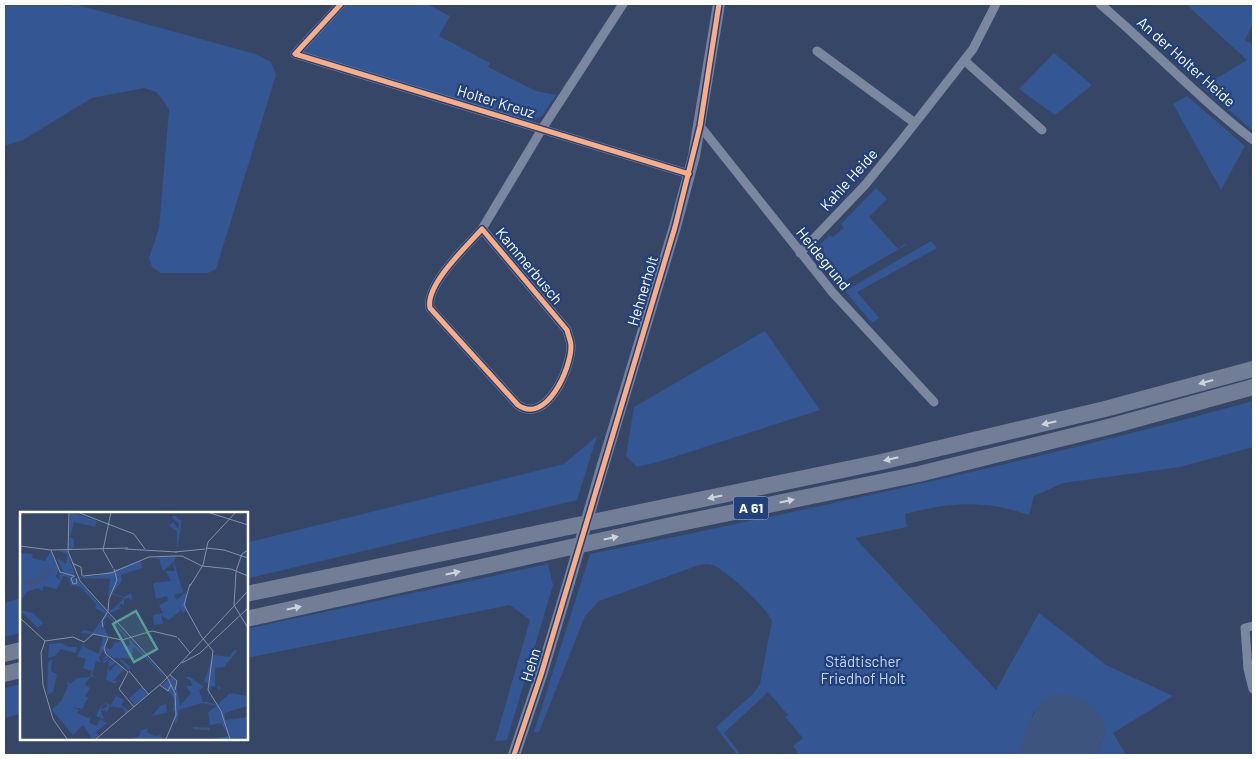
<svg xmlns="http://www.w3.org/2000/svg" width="1257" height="759" viewBox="0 0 1257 759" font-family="Barlow,sans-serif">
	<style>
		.green { fill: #345693 }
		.water { fill: #3d547f }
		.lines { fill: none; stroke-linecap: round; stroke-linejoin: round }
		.street { stroke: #7a879e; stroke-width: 9 }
		.secondary { stroke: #76829a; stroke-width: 12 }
		.highway { stroke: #727d96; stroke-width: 16 }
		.secondary-bridge { stroke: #76829a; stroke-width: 12 }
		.cycleway-casing { stroke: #21407c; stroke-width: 8 }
		.cycleway { stroke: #ffac80; stroke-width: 5 }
		.oneway { fill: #ced2da }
		.labels { text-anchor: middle; stroke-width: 4.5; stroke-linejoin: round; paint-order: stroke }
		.shield { fill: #21407c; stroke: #bcc6d8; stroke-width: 1 }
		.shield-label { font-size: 14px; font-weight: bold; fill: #fff }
		.street-label { font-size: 15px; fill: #fff; stroke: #21407c }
		.park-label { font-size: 15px; fill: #c6d7f5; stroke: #21407c }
		.inset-river { fill: none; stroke: #3d547f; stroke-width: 2.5 }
		.inset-road { fill: none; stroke: #8690a4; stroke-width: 1 }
		.view { fill: #579f9a; fill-opacity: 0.15; stroke: #579f9a; stroke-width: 2.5 }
		.inset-edge { fill: none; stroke: #fff; stroke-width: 2.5 }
	</style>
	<rect width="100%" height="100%" fill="#364667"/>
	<path class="green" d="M 4,4 L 74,4 L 255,54 L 271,62 L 276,75 L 216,269 L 208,273 L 161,273 L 152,267 L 149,258 L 159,228 L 169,110 L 163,100 L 156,92 L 144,88 L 92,98 L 23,140 L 4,146 Z
		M 346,4 L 427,4 L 450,16 L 439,36 L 490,63 L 488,67 L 536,91 L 556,95 L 542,116 L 532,121 L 303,53 L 305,46 Z
		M 1253,4 L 1253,24 L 1245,40 L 1253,45 L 1253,131 L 1202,87 L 1247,60 L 1187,5 Z
		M 1054,53 L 1092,85 L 1055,115 L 1019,89 Z
		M 1187,96 L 1245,146 L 1221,190 L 1173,104 Z
		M 876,188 L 887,199 L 869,217 L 898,249 L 905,244 L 906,245 L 839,284 L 812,252 L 830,235 L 833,237 L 844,228 L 841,224 Z
		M 931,241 L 937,248 L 857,292 L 879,318 L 872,323 L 845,291 Z
		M 765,331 L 820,410 L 658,462 L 637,467 L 626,456 L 634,407 Z
		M 1253,401 L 1253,447 L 1180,467 L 1063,483 L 1034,496 L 1029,515 C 985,500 950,502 905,514 L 907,527 L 855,538 L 996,690 L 1039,613 L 1106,665 L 1173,696 L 1113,733 L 1126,755 L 1097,755 L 1105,732 L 1034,711 L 1019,755 L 794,755 L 798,752 L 793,746 L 803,738 L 785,717 L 788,715 L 768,692 L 724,733 L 741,755 L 737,755 L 716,727 L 753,694 L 760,684 L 772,621 C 767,608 729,573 715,566 C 710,564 705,564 699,565 L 599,601 L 585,616 L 539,732 L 534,732 L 590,554 C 813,509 1034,461 1253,401 Z
		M 597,436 L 577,500 L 246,579 L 246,543 L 564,464 Z
		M 548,564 L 553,585 L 507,740 L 495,741 L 530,620 L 510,605 L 246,658 L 246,629 Z
		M 21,598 L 21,633 L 4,637 L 4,603 Z
		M 21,684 L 21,714 L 4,718 L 4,688 Z"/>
	<path class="water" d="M 1053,694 L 1076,696 L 1094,707 L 1102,719 L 1105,732 L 1097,755 L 1019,755 C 1027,731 1030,708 1053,694 Z"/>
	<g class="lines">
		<path class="street" d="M 341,4 L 295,54 L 689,174
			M 1100,4 C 1152,48 1199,99 1253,140
			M 817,51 L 915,123
			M 965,61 L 1042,130
			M 700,126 L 833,293 L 934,402
			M 482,229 L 567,330 C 568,335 571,341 571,346 C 571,369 546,425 518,405 L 430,308 C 425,285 467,246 482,229 Z
			M 482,229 L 542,129 L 623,4
			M 800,253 L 865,185 L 901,141 L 973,49 L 996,4
			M 1253,626 L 1245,628 L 1248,669 L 1253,689"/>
		<path class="secondary" d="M 603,465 L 675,227 L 694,156 L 719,4
			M 514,755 L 541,675 L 569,582"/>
		<path class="highway" d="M 246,594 L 881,462 L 1105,409 L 1253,369
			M 246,619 L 671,525 L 919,474 L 1112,426 L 1253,387
			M 4,654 L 21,650
			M 4,674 L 21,670"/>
		<path class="secondary-bridge" d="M 569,582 L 603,465"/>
		<g class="cycleway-casing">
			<path id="cycleway" d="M 341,4 L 295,54 L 689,174
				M 482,229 L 567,330 C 568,335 571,341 571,346 C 571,369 546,425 518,405 L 430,308 C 425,285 467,246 482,229 Z
				M 514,755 L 541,675 L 675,227 L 700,126 L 719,4"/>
		</g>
		<use href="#cycleway" class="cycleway"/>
	</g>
	<defs><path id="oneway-solid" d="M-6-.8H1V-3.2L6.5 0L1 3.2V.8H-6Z" transform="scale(1.25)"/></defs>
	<g class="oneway">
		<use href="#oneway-solid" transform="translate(1206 382) rotate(165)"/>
		<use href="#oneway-solid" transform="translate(1049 423) rotate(167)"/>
		<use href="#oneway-solid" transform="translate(891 459) rotate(167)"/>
		<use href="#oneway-solid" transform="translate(715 497) rotate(168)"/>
		<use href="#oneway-solid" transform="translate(787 501) rotate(-12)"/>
		<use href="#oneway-solid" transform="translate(611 538) rotate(-12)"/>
		<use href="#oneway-solid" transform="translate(453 573) rotate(-12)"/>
		<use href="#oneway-solid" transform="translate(294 608) rotate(-12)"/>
	</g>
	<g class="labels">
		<rect class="shield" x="733.5" y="496.5" width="35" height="23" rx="4"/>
		<g class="shield-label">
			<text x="751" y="513">A 61</text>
		</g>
		<g class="street-label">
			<text transform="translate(1186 62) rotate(42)" y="5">An der Holter Heide</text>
			<text transform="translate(496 102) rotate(17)" y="5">Holter Kreuz</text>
			<text transform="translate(849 180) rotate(-48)" y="5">Kahle Heide</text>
			<text transform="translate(823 259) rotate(51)" y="5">Heidegrund</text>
			<text transform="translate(529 266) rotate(50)" y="5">Kammerbusch</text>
			<text transform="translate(643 291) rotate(-73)" y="5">Hehnerholt</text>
			<text transform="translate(531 665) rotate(-73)" y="5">Hehn</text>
		</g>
		<g class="park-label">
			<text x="863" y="667">Städtischer<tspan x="863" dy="17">Friedhof Holt</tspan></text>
		</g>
	</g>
	<g transform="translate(20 512)">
		<rect width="228" height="228" fill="#364667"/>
		<path d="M 50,0 L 77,9 L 75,15 L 54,10 L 50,25 L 54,27 L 54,36 L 49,37 ZM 154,3 L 160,8 L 162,7 L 157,39 L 157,19 L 149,14 L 153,10 L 158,17 L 159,11 L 152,6 ZM 47,38 L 55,63 L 48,65 L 57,67 L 108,125 L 102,127 L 106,125 L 88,105 L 83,109 L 87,110 L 80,111 L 87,112 L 83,113 L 89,125 L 61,121 L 63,118 L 73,120 L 86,102 L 75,96 L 76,92 L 61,75 L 51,73 L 49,66 L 43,64 L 37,77 L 24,74 L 22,79 L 18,76 L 7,80 L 0,89 L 0,41 L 13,42 L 12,46 L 25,49 L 31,39 L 39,58 L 36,65 L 40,68 L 39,60 L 44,62 L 37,46 L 46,52 L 47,42 L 39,39 ZM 156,44 L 154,50 L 163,80 L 154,83 L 157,88 L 166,80 L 166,99 L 163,101 L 158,93 L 160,99 L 149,108 L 141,103 L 143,112 L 134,113 L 133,103 L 143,101 L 139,93 L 148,89 L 147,84 L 136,87 L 133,71 L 151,69 L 146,59 L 155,59 L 153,50 L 143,59 L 139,47 L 132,46 ZM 121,49 L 122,56 L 101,63 L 102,69 L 99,66 L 102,69 L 92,81 L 104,85 L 111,81 L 114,91 L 111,85 L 111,89 L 109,86 L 104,87 L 104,93 L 101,92 L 99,95 L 102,96 L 90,101 L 89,94 L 91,98 L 94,96 L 104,86 L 92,82 L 88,85 L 90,67 L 59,66 L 88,97 L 58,65 L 77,64 ZM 0,98 L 13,101 L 23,111 L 18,116 ZM 83,125 L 87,126 L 85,142 L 83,138 L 79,146 L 81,150 L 76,149 L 72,163 L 79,167 L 71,164 L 67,169 L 65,173 L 70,176 L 65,184 L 68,186 L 62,197 L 53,195 L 59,198 L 57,201 L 68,206 L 71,204 L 69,210 L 72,212 L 77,214 L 80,207 L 87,211 L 75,221 L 79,223 L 75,227 L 72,227 L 63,213 L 53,223 L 32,198 L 41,189 L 48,174 L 47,169 L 50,172 L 57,166 L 70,165 L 72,159 L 63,156 L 66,147 L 57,144 L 64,131 L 64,135 L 79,142 ZM 109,126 L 141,160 L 146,167 L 114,135 L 112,141 L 114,147 L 99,146 L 111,155 L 109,158 L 97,145 L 94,147 L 87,141 L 86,136 L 91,137 L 97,128 L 96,131 L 101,129 L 104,135 L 110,133 ZM 41,131 L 49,135 L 57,135 L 56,141 L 41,137 L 35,144 L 28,146 L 29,132 ZM 214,138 L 217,139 L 204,155 L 195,156 L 195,173 L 201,176 L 199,178 L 197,174 L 191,174 L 187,190 L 197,193 L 210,181 L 227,184 L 227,194 L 205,201 L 205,208 L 227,205 L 227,227 L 191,227 L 209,224 L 201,211 L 190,213 L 188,200 L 197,194 L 182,191 L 159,198 L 158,207 L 148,227 L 155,212 L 155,199 L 132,204 L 141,193 L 146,192 L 147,201 L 153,199 L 154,186 L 142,173 L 151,165 L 155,167 L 160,194 L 171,181 L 166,174 L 172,174 L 171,169 L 165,165 L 170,165 L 184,175 L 179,178 L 183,190 L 187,190 L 189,171 L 184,170 L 193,143 L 210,145 ZM 86,143 L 89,146 L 88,149 L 90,147 L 96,151 L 89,155 L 89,160 L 96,152 L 104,157 L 93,169 L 97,169 L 95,172 L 86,168 L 89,152 L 87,148 L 85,151 L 82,150 L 88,146 L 82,148 ZM 32,146 L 31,159 L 37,162 L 33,180 L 27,183 L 28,151 ZM 122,175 L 127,183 L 115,193 L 109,186 ZM 96,184 L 104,188 L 101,193 L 109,199 L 106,202 L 103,196 L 90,194 L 87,201 L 84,198 L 81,199 L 84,207 L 76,204 L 83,190 L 81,198 L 88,194 L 84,190 L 91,193 ZM 128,217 L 127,220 L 134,224 L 141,223 L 142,227 L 112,227 L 119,224 L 121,218 Z" fill="#345693"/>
		<path d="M 29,56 L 33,61 L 24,62 L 27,64 L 14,75 L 2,73 L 6,66 L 16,67 L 21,59 Z" fill="#3d547f"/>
		<path class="inset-river" d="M 173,216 L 190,217"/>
		<path class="inset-road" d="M 49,0 L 48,39 L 60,69 L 147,165 L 156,183M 57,0 L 114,22 L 125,37M 91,0 L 83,38 L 93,56M 187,0 L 228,13M 0,34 L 31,38 L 108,36M 186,36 L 204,38 L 228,46M 105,37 L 157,40M 31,38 L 40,60 L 54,64M 155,40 L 185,37M 154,44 L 162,44 L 182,54 L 211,57 L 228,64M 52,51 L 61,55 L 62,64M 216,59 L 222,42 L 228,38M 216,60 L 214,93 L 228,116M 55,64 L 51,66 L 53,72 L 57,71 L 56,66M 63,64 L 91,61 L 129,45 L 154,44M 170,72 L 164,93 L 181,124 L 193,139 L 188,178 L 201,199 L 210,227M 170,74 L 183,53 L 188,30 L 216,0M 0,106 L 25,129M 83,115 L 82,109 L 88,99 L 89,87 L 97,68 L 94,57M 88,126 L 84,136 L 86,142 L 108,160 L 99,177 L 114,195M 158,126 L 170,141M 25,129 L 53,125 L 64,130 L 73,122 L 102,128 L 132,119 L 157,125M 25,129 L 21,141 L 23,173 L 33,207 L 47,227M 162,151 L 180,141 L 228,96M 109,159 L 129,183M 150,163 L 157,169 L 155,178M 140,173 L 148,179 L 151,173M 76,227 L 143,170 L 228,79M 146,227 L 156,203 L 155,182"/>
		<path class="view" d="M 116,99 L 137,137 L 114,150 L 93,112 Z"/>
		<rect width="228" height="228" class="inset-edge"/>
	</g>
	<rect width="1257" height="759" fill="none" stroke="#ffffff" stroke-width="10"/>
</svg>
